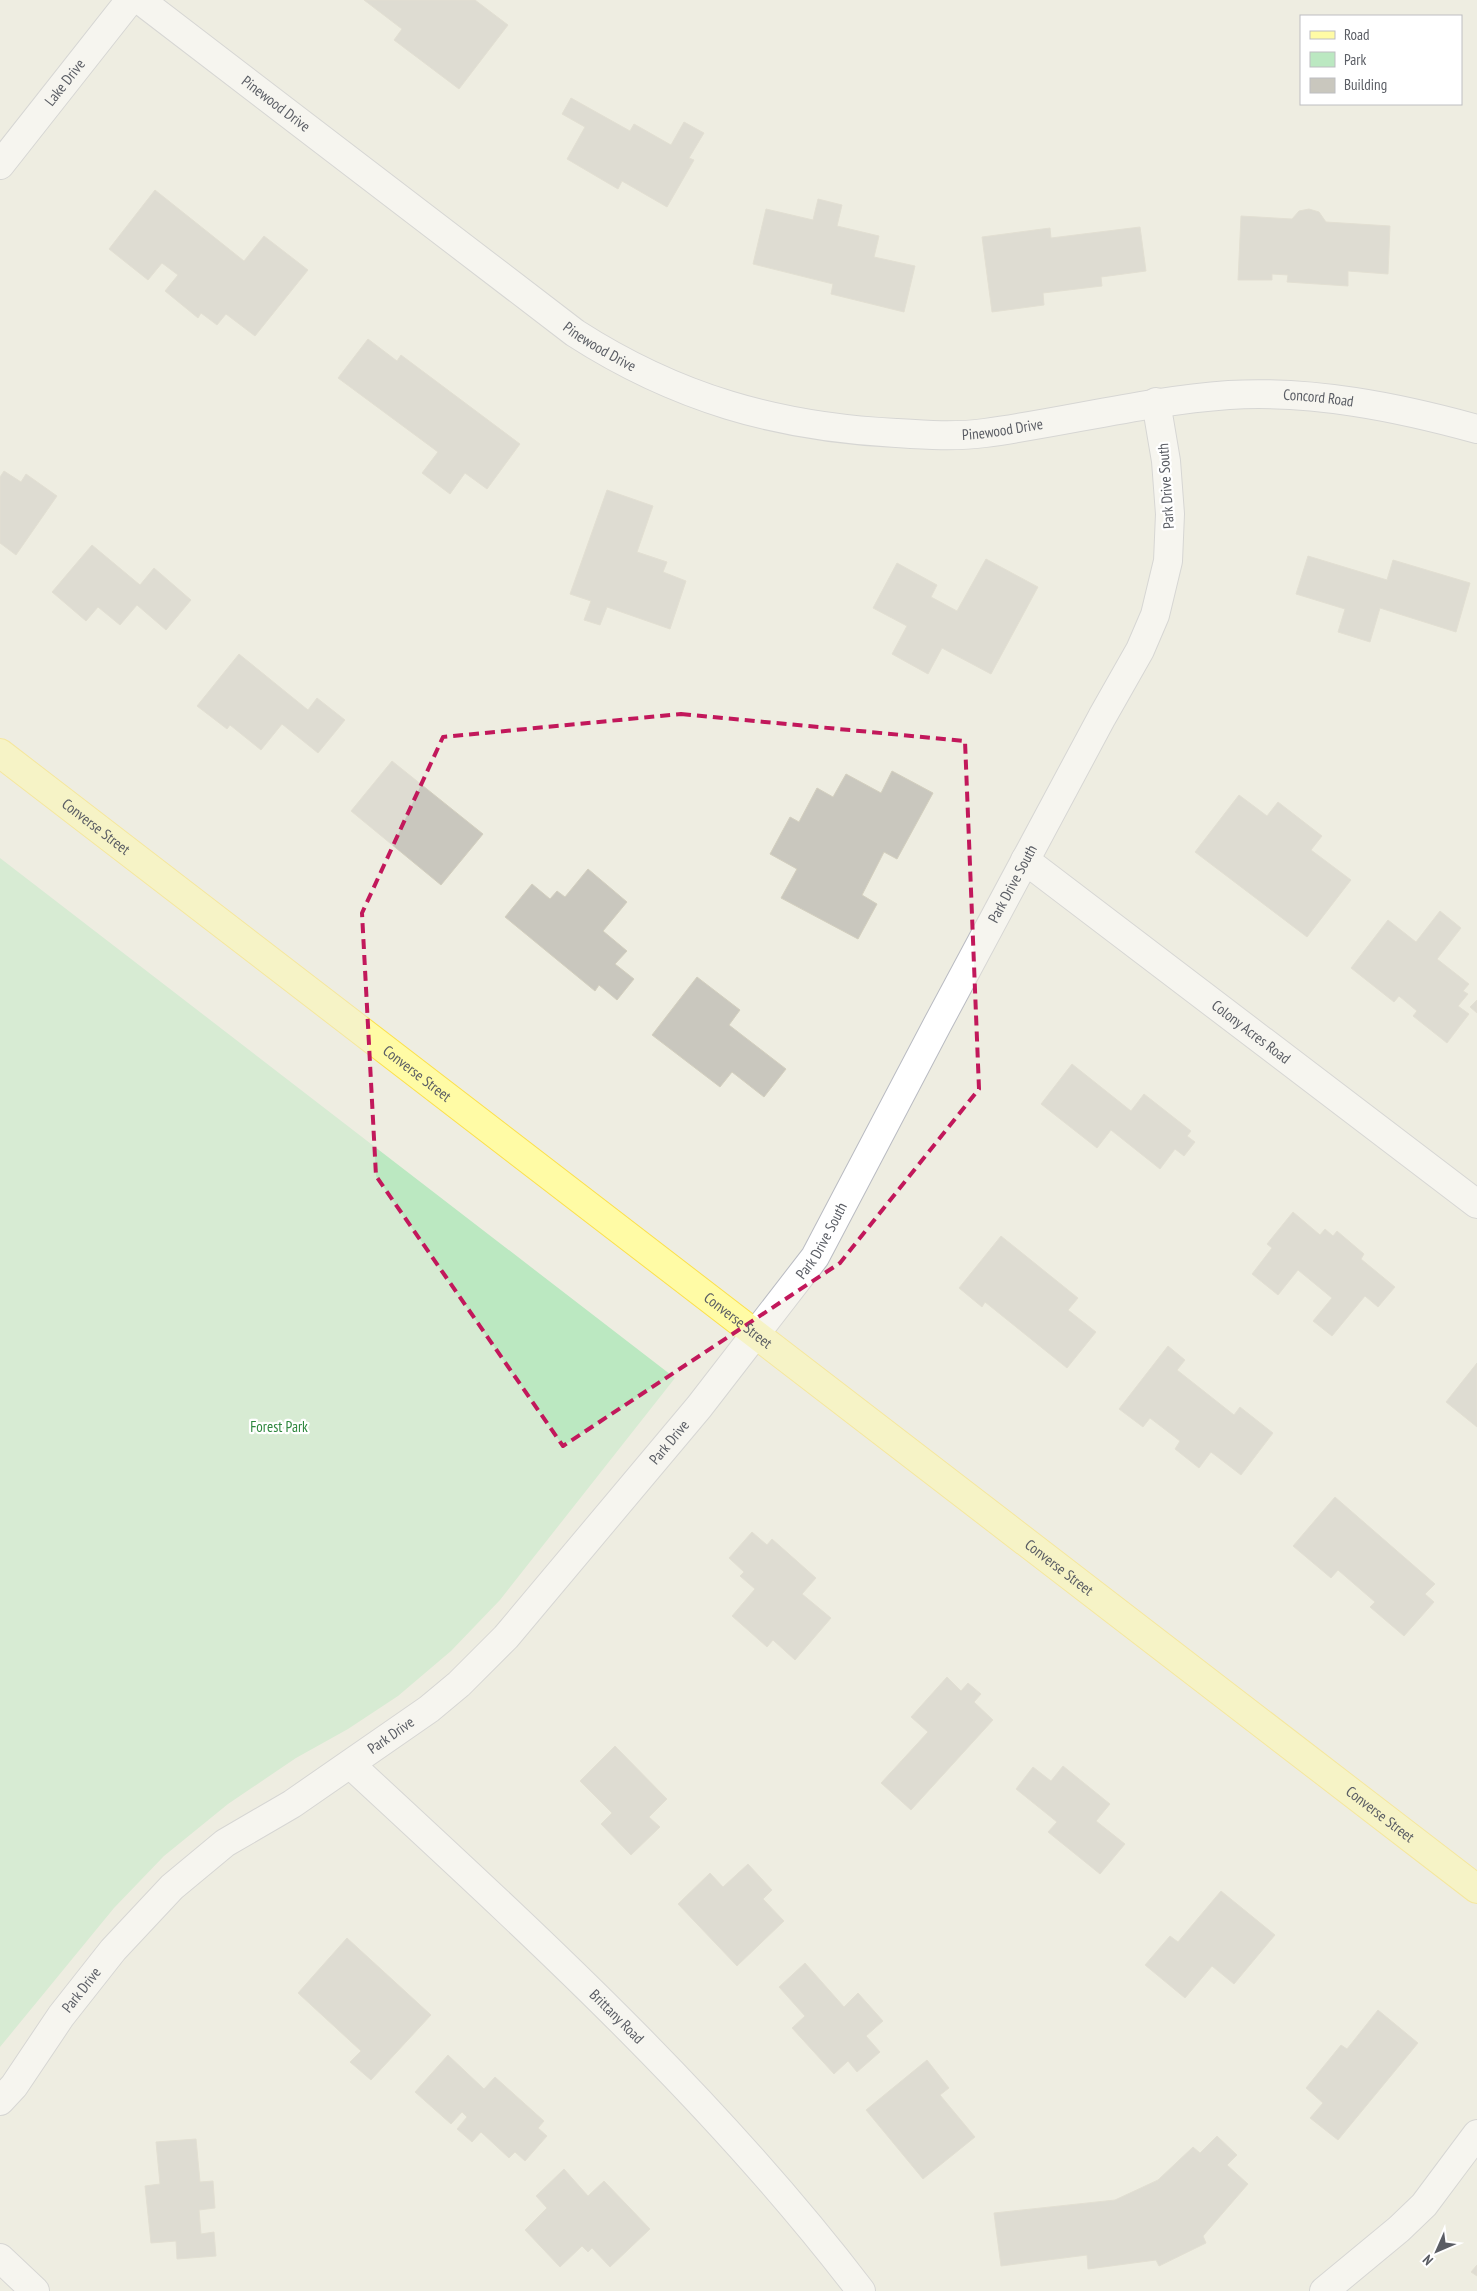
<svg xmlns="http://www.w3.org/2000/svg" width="1477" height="2291" viewBox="0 0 1477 2291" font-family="'PT Sans Narrow',sans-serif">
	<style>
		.green { fill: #bbe8c1 }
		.building { fill: #c9c7be; stroke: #d3cfbf }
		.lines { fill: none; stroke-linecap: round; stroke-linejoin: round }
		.minor-casing { stroke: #b9bbc2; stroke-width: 30 }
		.major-casing { stroke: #fce04c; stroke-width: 30 }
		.minor { stroke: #fff; stroke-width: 28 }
		.major { stroke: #fffba5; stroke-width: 28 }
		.marked { fill: none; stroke: #c2185b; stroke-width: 4; stroke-dasharray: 10 6; stroke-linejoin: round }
		.labels { text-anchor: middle; stroke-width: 4.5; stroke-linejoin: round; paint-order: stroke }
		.street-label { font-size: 15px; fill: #5a5d64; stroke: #fff }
		.park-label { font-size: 15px; fill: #2e873d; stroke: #fff }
	</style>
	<rect width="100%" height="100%" fill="#eeede1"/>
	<path class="green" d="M 0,858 L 675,1378 L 500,1600 L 451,1651 L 398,1696 L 348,1729 L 296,1758 L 228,1804 L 164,1856 L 114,1908 L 0,2047 Z"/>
	<path class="building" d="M 364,0 L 475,0 L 508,25 L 459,89 L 394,40 L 402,29 Z
		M 571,98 L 630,131 L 634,124 L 671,145 L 684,122 L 704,133 L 689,158 L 694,160 L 667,207 L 622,181 L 618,189 L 567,159 L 585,127 L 562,114 Z
		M 155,190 L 244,261 L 264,236 L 308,270 L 255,336 L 226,314 L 217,325 L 201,313 L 198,318 L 165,291 L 178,275 L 162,263 L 148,280 L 109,249 Z
		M 818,199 L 842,205 L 837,226 L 879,236 L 874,257 L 915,266 L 904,312 L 831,294 L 833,284 L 753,264 L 766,209 L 813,220 Z
		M 1309,209 L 1319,212 L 1326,222 L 1390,226 L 1388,274 L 1348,271 L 1348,286 L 1287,282 L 1288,275 L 1272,274 L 1272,280 L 1238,280 L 1241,216 L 1292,219 L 1299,211 Z
		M 1140,227 L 1146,271 L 1101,277 L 1102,286 L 1043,293 L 1044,305 L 992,312 L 982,237 L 1050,228 L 1051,238 Z
		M 368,339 L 397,361 L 401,355 L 520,444 L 487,489 L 465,473 L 450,494 L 422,473 L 438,452 L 338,378 Z
		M 4,471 L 21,482 L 26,474 L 57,496 L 16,555 L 0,543 L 0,477 Z
		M 607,490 L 653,506 L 637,552 L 667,562 L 663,572 L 686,581 L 670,629 L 607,607 L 600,625 L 584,620 L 591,601 L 570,594 Z
		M 92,545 L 140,585 L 154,568 L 191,600 L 166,630 L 137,605 L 120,625 L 98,607 L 86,621 L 52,592 Z
		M 1308,556 L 1387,580 L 1393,560 L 1470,583 L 1456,632 L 1380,608 L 1370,642 L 1338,632 L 1345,609 L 1296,594 Z
		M 986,559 L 1038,587 L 991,674 L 942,648 L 928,674 L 892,654 L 907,626 L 873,608 L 897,563 L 937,585 L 931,597 L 957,611 Z
		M 239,654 L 308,710 L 317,698 L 345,720 L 318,753 L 282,724 L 261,750 L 230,725 L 227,729 L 197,706 Z
		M 392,761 L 483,834 L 441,885 L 351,811 Z
		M 892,771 L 933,793 L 897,859 L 884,852 L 862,895 L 877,904 L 858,939 L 781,898 L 797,869 L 770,854 L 790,817 L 799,822 L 817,788 L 833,797 L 846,774 L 881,793 Z
		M 1239,795 L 1267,816 L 1278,802 L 1322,836 L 1311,850 L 1351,880 L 1307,937 L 1195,852 Z
		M 588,869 L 627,902 L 603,931 L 627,951 L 615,964 L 634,979 L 617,1000 L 599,985 L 595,991 L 505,917 L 532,884 L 550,899 L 557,891 L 565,897 Z
		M 1440,911 L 1461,928 L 1437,959 L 1469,984 L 1463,991 L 1468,994 L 1458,1006 L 1469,1014 L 1447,1043 L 1413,1016 L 1417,1011 L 1399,996 L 1394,1002 L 1351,968 L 1388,920 L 1416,942 Z
		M 697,977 L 740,1010 L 729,1025 L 786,1069 L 764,1097 L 732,1072 L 720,1087 L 652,1035 Z
		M 1477,1000 L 1477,1013 L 1470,1007 Z
		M 1072,1064 L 1131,1111 L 1144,1094 L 1191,1131 L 1187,1136 L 1195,1142 L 1184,1156 L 1175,1149 L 1160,1169 L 1111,1130 L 1097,1148 L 1041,1104 Z
		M 1293,1212 L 1320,1235 L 1325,1229 L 1333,1236 L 1337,1231 L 1364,1254 L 1361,1259 L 1395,1287 L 1378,1307 L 1365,1296 L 1332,1336 L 1313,1321 L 1332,1298 L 1298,1270 L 1278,1295 L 1252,1274 L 1272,1248 L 1267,1244 Z
		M 1001,1236 L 1078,1298 L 1068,1310 L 1096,1332 L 1067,1368 L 985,1302 L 982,1307 L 959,1288 Z
		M 1168,1346 L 1185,1360 L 1177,1370 L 1234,1415 L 1240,1407 L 1273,1433 L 1241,1475 L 1211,1452 L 1199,1468 L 1175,1449 L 1180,1441 L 1150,1418 L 1143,1427 L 1119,1409 Z
		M 1477,1363 L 1477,1427 L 1446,1402 Z
		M 1335,1497 L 1435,1584 L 1425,1594 L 1434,1602 L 1404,1636 L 1370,1607 L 1375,1602 L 1338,1570 L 1331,1578 L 1293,1546 Z
		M 752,1532 L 767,1545 L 772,1539 L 816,1578 L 802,1594 L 831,1618 L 795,1660 L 773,1640 L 767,1647 L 732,1616 L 755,1589 L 740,1576 L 744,1572 L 729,1558 Z
		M 947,1677 L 961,1691 L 968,1683 L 981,1694 L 974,1702 L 993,1720 L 911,1810 L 881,1783 L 928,1732 L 911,1717 Z
		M 615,1746 L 667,1799 L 649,1817 L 660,1827 L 631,1855 L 601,1824 L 612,1813 L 580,1781 Z
		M 1063,1766 L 1110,1804 L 1096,1821 L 1125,1844 L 1100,1874 L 1048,1832 L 1057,1822 L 1016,1789 L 1033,1767 L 1051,1781 Z
		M 748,1864 L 772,1890 L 763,1899 L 784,1921 L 737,1966 L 678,1904 L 710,1873 L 723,1887 Z
		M 1221,1891 L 1275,1935 L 1234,1984 L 1212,1966 L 1185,1998 L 1145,1965 L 1170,1936 L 1178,1942 Z
		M 347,1938 L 431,2015 L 371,2080 L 350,2062 L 361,2051 L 298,1993 Z
		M 805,1963 L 844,2007 L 858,1993 L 883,2021 L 866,2036 L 880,2052 L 857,2072 L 848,2061 L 834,2074 L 792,2028 L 805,2016 L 779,1987 Z
		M 1378,2010 L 1418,2043 L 1338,2140 L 1310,2118 L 1323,2103 L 1306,2088 L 1341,2045 L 1347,2049 Z
		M 448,2055 L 484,2089 L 495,2077 L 544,2121 L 538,2128 L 547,2136 L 525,2161 L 515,2152 L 509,2158 L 481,2132 L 472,2142 L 457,2129 L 467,2117 L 462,2112 L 451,2124 L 415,2092 Z
		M 927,2060 L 949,2088 L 940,2095 L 975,2137 L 923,2179 L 866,2110 Z
		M 1217,2136 L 1237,2155 L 1227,2165 L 1248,2184 L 1203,2236 L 1206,2243 L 1159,2266 L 1156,2260 L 1088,2269 L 1087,2255 L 1001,2266 L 994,2213 L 1115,2200 L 1158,2180 L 1193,2147 L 1200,2153 Z
		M 196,2139 L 200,2182 L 213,2181 L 215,2208 L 199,2210 L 201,2234 L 214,2232 L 216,2256 L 177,2259 L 176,2241 L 151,2243 L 145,2186 L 160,2184 L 156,2142 Z
		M 564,2169 L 588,2196 L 604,2181 L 650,2229 L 610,2267 L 592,2248 L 588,2252 L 582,2246 L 560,2267 L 525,2230 L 547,2208 L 536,2196 Z
		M 1477,2265 L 1477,2276 L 1471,2272 Z"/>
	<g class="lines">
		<g class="minor-casing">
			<g id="minor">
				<path id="s1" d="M 140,0 L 575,333 C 676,398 777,427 896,433 C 926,435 955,437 985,433 C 1066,422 1146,401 1229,395 C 1312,390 1397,407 1477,429"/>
				<path id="s2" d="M 0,165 L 130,0"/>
				<path id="s3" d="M 1025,860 L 1477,1204"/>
				<path id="s4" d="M 351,1765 C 530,1931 712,2096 861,2291"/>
				<path id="s5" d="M 0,2101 L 14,2086 L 61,2016 L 113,1950 L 172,1887 L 225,1843 L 292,1804 L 429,1709 L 459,1684 L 506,1637 L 699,1407 L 815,1257 L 937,1025 L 1102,717 L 1140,650 L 1155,615 L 1168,561 L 1170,514 L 1166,461 L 1156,402"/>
				<path d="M 0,2258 L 35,2291"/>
				<path d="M 1324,2291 L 1399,2229 L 1424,2205 L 1477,2134"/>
			</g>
		</g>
		<g class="major-casing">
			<g id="major">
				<path id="s6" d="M 0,753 L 1477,1889"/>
			</g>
		</g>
		<use href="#minor" class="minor"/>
		<use href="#major" class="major"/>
	</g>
	<path d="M0 0H1477V2291H0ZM 681,714 L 965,741 L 979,1089 L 840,1263 L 563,1446 L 376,1176 L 362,913 L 443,737 Z" fill="#eeede1" fill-opacity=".55" fill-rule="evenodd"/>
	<path class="marked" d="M 681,714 L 965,741 L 979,1089 L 840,1263 L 563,1446 L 376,1176 L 362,913 L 443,737 Z"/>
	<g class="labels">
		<g class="street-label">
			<text dy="5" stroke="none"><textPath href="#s2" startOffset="105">Lake Drive</textPath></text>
			<text dy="5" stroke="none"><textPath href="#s1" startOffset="171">Pinewood Drive</textPath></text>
			<text dy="5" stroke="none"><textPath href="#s1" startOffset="576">Pinewood Drive</textPath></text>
			<text dy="5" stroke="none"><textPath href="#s1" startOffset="1314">Concord Road</textPath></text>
			<text dy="5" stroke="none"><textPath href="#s1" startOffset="995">Pinewood Drive</textPath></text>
			<text transform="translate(1166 486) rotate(-94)" y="5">Park Drive South</text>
			<text dy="5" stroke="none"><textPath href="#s6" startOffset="121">Converse Street</textPath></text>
			<text dy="5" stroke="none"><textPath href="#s5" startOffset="1606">Park Drive South</textPath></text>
			<text dy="5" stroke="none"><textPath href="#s3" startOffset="284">Colony Acres Road</textPath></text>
			<text dy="5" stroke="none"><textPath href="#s6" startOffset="526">Converse Street</textPath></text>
			<text dy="5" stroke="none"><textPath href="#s5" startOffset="1201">Park Drive South</textPath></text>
			<text dy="5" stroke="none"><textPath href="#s6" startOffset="931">Converse Street</textPath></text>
			<text dy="5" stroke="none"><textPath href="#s5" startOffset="948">Park Drive</textPath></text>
			<text dy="5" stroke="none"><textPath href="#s6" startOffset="1336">Converse Street</textPath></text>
			<text dy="5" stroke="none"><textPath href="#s5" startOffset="542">Park Drive</textPath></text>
			<text dy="5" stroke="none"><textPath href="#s6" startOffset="1741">Converse Street</textPath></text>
			<text dy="5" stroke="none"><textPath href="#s5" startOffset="138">Park Drive</textPath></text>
			<text dy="5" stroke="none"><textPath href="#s4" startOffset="366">Brittany Road</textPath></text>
		</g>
		<g class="park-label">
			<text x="279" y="1432">Forest Park</text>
		</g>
	</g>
	<rect x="1300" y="15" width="162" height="90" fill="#ffffff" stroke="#bdbec1"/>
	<rect x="1310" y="31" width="25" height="8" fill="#fffba5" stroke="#bdbec1"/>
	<text x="1344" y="40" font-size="15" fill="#5a5d64">Road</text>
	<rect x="1310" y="52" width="25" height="15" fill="#bbe8c1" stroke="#bdbec1"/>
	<text x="1344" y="65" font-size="15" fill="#5a5d64">Park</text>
	<rect x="1310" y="78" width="25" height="15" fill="#c9c7be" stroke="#bdbec1"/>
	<text x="1344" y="90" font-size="15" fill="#5a5d64">Building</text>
	<g transform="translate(1437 2251) rotate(225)" stroke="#ffffff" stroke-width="4" paint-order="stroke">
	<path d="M0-4L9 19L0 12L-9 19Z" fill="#5a5d64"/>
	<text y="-8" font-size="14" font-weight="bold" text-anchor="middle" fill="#5a5d64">N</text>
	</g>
</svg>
